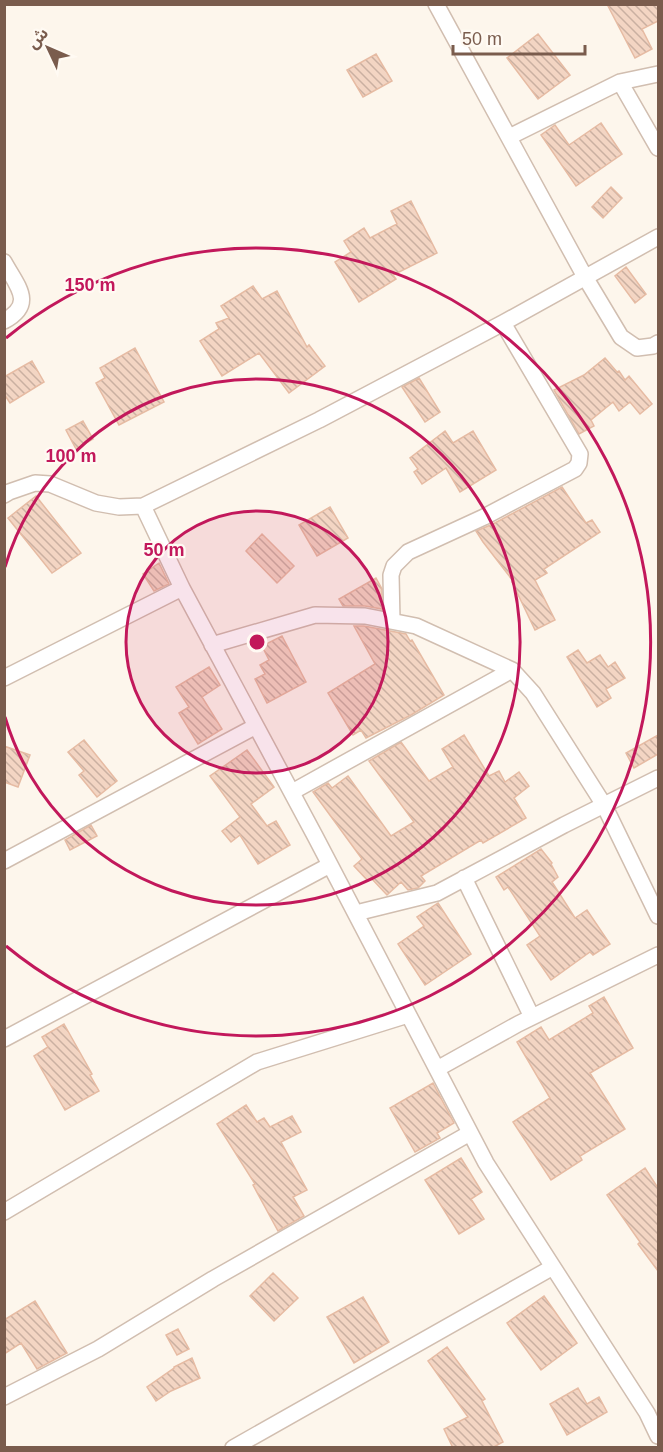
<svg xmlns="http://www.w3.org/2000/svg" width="663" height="1452" viewBox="0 0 663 1452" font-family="Arial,'Noto Sans Arabic',sans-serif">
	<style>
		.building { fill: url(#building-back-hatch); stroke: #e6bba3; stroke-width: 1.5 }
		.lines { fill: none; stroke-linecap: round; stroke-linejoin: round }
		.street-casing { stroke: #d1beb0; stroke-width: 18 }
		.street { stroke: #fff; stroke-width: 15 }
		.ring { fill: none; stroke: #c2185b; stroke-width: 3 }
		.centre { fill: #c2185b; stroke: #fffaf3; stroke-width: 3 }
		.ring-label { font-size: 18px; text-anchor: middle; font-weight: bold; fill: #c2185b; stroke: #fffaf3; stroke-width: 4.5; stroke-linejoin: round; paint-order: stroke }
	</style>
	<defs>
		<pattern id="building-back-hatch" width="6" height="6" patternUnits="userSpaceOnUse" patternTransform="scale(1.5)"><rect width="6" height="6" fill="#f3d5c3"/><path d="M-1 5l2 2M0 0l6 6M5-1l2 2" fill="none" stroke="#cab0a1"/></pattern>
	</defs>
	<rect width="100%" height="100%" fill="#fdf6ec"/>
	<path class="building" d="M 607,4 L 658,4 L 658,21 L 642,29 L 652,49 L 635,58 Z
		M 538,34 L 570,75 L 538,99 L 507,58 Z
		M 376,54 L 392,81 L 363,97 L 347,70 Z
		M 601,123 L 622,154 L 576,186 L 541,135 L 555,125 L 569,145 Z
		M 611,187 L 622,198 L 603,218 L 592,207 Z
		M 411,201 L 437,253 L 393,275 L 396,279 L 359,302 L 335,262 L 351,252 L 344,241 L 364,228 L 370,238 L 397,224 L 391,211 Z
		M 626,267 L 646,294 L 635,303 L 615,276 Z
		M 253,286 L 262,299 L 277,291 L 307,347 L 309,345 L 325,366 L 289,393 L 259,353 L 222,376 L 200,341 L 219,329 L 216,323 L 229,318 L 221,306 Z
		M 135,348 L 164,402 L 119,425 L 96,383 L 105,378 L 100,368 Z
		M 605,358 L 617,372 L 619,371 L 625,380 L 629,376 L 652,404 L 640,414 L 630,402 L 619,411 L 613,402 L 591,420 L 594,426 L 579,434 L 554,390 L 584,375 Z
		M 32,361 L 44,382 L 10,403 L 4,394 L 4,377 Z
		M 419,378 L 440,412 L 425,422 L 402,387 Z
		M 83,421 L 93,439 L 76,449 L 66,430 Z
		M 445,431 L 453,443 L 473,431 L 496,470 L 460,492 L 446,468 L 422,484 L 414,472 L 418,469 L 410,458 Z
		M 562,487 L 586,523 L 592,520 L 600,532 L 544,569 L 547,573 L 535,580 L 555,620 L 535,630 L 512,582 L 513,581 L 483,542 L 476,531 L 493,524 Z
		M 36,496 L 81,553 L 52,573 L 8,518 Z
		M 330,507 L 348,538 L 317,556 L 299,525 Z
		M 262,534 L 294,566 L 277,583 L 246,551 Z
		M 159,563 L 169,584 L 154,591 L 143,574 Z
		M 376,578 L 382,589 L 382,609 L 365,606 L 343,606 L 339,599 Z
		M 354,626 L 364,626 L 406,634 L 410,641 L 412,640 L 444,695 L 411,715 L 366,738 L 361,730 L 353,735 L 328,693 L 375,664 Z
		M 282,636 L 306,682 L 267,703 L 255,679 L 265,674 L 260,665 L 269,660 L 262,646 Z
		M 578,650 L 587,663 L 600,655 L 608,667 L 615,662 L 625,678 L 606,689 L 611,698 L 597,707 L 567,657 Z
		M 209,667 L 220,685 L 202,697 L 222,729 L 198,744 L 179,713 L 189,707 L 176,687 Z
		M 464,735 L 489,776 L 499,771 L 505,782 L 519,772 L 529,786 L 514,798 L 526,818 L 483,843 L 481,840 L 421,876 L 425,881 L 418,888 L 408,890 L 401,882 L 387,895 L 371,878 L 368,881 L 354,866 L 362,859 L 313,792 L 328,783 L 332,788 L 348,776 L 391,836 L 414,822 L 369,761 L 401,742 L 429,781 L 453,767 L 442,749 Z
		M 658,735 L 658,754 L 634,768 L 626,753 Z
		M 84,740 L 117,781 L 97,797 L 79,775 L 84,771 L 68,752 Z
		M 4,746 L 30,755 L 18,787 L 4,782 Z
		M 247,750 L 274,787 L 251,804 L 267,826 L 276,821 L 290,845 L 258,864 L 240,835 L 231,842 L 222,831 L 240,817 L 210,776 Z
		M 91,825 L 97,836 L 70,850 L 65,840 Z
		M 541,849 L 552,863 L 551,864 L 558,877 L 552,882 L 575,918 L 587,910 L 610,944 L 593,955 L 590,952 L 551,980 L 527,945 L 540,936 L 508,887 L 504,890 L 496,877 Z
		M 438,903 L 471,954 L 425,985 L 398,944 L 424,926 L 417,917 Z
		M 604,997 L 633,1048 L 590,1073 L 625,1129 L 580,1156 L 582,1160 L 551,1180 L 513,1122 L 550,1098 L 517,1042 L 541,1027 L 549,1040 L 593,1013 L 589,1006 Z
		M 64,1024 L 92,1074 L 90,1075 L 99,1091 L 65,1110 L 34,1056 L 48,1047 L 42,1037 Z
		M 433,1083 L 454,1123 L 437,1133 L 440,1138 L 415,1152 L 390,1108 Z
		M 246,1105 L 257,1122 L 264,1118 L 270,1127 L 292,1116 L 301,1132 L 281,1142 L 307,1190 L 293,1197 L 304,1216 L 278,1231 L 253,1185 L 255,1184 L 217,1124 Z
		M 461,1158 L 482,1192 L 471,1199 L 484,1219 L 459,1234 L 425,1180 Z
		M 645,1168 L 658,1188 L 658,1271 L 638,1244 L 640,1242 L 607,1195 Z
		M 273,1273 L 298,1298 L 274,1321 L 250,1296 Z
		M 544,1296 L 577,1343 L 541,1370 L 507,1323 Z
		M 363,1297 L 389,1342 L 354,1363 L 327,1317 Z
		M 35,1301 L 67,1353 L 37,1369 L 21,1343 L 4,1354 L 4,1320 Z
		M 178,1329 L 189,1349 L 177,1355 L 166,1335 Z
		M 447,1347 L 485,1399 L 482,1401 L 503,1442 L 492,1448 L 453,1448 L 444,1429 L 468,1417 L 428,1361 Z
		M 192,1358 L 200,1378 L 171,1391 L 156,1401 L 147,1387 L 174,1368 L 174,1367 Z
		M 578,1388 L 587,1404 L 599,1397 L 607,1412 L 567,1435 L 550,1404 Z"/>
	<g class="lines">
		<g class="street-casing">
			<path id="street" d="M 436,4 L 585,277 L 621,337 L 637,348 L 653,346 L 658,343
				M 620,82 L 658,148
				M 509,137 L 620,82 L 658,74
				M 4,262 C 17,286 36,304 4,321
				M 4,495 L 9,492 L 35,483 L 50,484 L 96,503 L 119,507 L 143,506 L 319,420 L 503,323 L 658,237
				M 143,506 L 182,588 L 315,836 L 486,1163 L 647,1413 L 658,1436
				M 392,621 L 391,575 L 394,566 L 408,552 L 484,517 L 575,469 L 579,463 L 580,454 L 503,323
				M 212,645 L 315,615 L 365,616 L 416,626 L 512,670 L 533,693 L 604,805 L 658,916
				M 4,678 L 182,588
				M 292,792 L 512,670
				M 4,861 L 256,726
				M 464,878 L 532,1017
				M 356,913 L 437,893 L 564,825 L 658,778
				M 4,1039 L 330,865
				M 437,1069 L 518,1024 L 658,955
				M 4,1212 L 257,1062 L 408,1015
				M 4,1397 L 98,1349 L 213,1279 L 470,1133
				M 233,1448 L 553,1267"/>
		</g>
		<use href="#street" class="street"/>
	</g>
	<circle cx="257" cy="642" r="131" fill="#c2185b" fill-opacity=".12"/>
	<g class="ring">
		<circle cx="257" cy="642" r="131"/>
		<path d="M5 567A263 263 0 1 1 5 717"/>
		<path d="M6 338A394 394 0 1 1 6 946"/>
	</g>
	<circle cx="257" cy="642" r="9" class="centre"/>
	<g class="ring-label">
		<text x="90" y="291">150 m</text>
		<text x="71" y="462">100 m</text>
		<text x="164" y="556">50 m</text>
	</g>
	<rect width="663" height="1452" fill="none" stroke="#7a5c4d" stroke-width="12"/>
	<g transform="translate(48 48) rotate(314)" stroke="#fffaf3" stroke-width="4.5" paint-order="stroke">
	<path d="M0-4.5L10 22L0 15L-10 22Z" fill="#7a5c4d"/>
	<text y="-9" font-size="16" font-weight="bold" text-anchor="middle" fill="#7a5c4d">ش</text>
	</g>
	<path d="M453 45v9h132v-9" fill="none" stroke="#7a5c4d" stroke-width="3"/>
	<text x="462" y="45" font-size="18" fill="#7a5c4d" stroke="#fffaf3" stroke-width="4.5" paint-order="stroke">50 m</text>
</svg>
